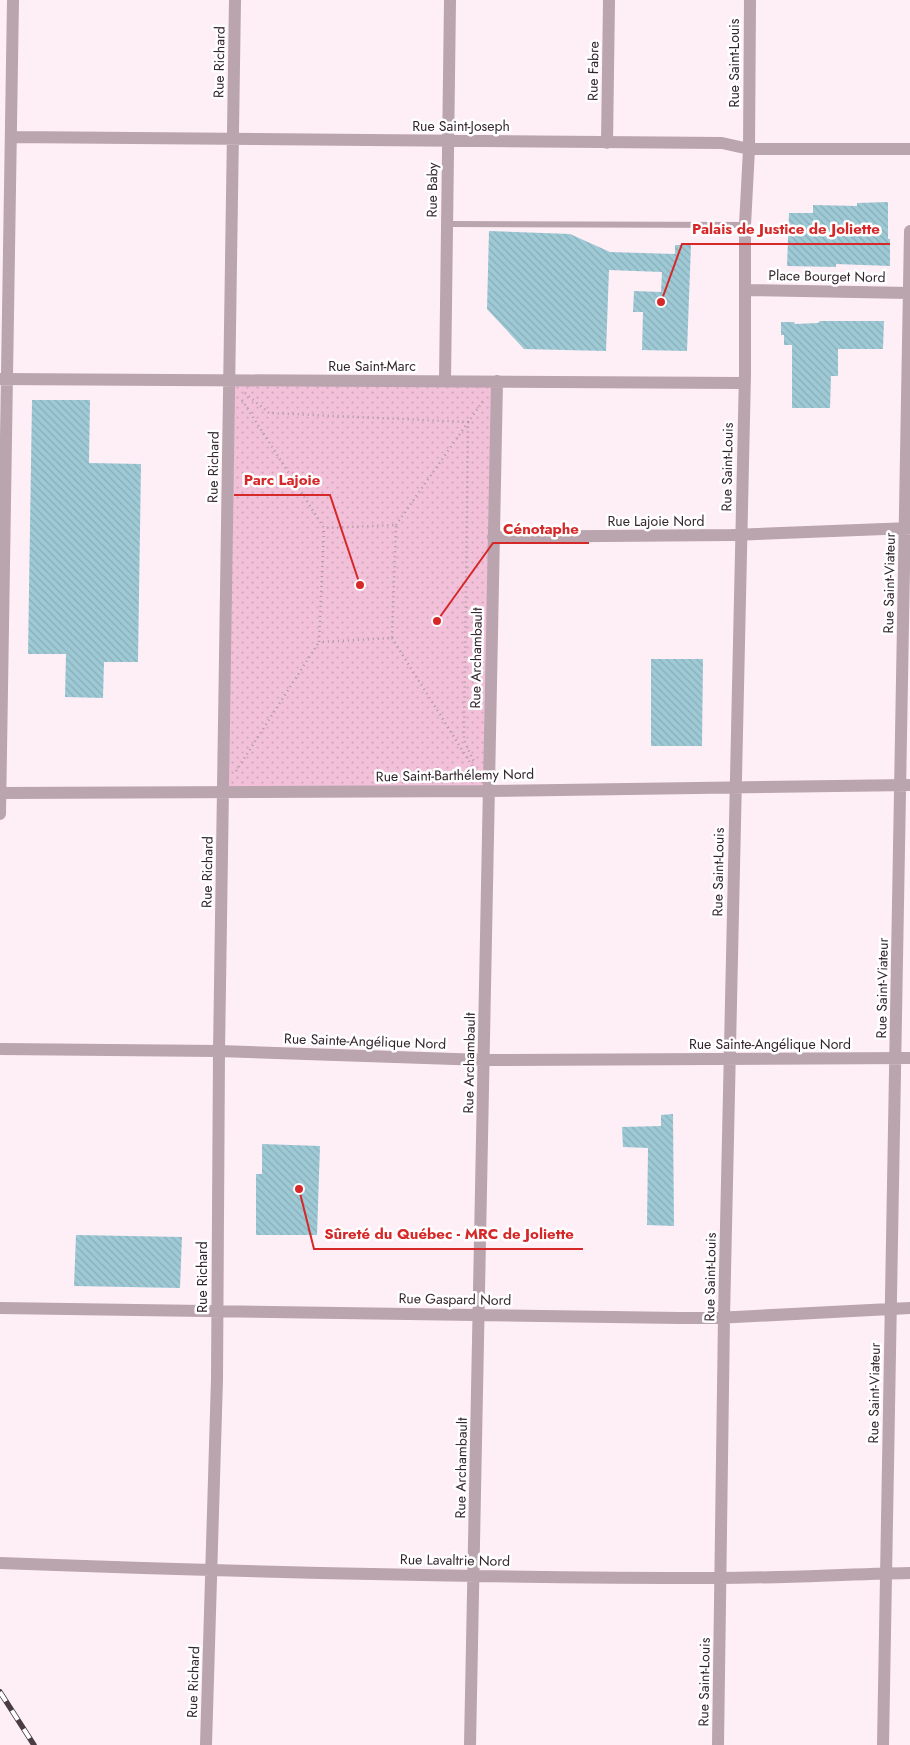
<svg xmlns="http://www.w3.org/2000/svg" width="910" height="1745" viewBox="0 0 910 1745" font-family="Jost,sans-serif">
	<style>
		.park { fill: url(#park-dots) }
		.building { fill: url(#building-back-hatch) }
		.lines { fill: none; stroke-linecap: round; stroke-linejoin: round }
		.path { stroke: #a798a0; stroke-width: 2.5; stroke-dasharray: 1 4; stroke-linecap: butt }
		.lane { stroke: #baa4ae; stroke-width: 6 }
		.street { stroke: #baa4ae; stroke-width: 12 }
		.rail-casing { stroke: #4a3c43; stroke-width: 5.5 }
		.rail { stroke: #fff; stroke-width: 4; stroke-dasharray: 11; stroke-linecap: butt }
		.labels { text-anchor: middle; stroke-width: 5; stroke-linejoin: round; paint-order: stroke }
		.street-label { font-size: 14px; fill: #33252c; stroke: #fff }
		.leader { fill: none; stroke: #d62828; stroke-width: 2 }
		.callout-dot { fill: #d62828; stroke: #fff; stroke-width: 2 }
		.callout-label { font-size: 15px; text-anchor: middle; font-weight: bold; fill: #d62828; stroke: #fff; stroke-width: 5; stroke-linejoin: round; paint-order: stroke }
	</style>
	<defs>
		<pattern id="park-dots" width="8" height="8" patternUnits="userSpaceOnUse" patternTransform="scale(1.25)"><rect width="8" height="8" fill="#f2c1d9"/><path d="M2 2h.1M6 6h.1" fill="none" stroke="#d0a6ba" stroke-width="1.8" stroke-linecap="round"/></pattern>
		<pattern id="building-back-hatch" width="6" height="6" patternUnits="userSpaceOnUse" patternTransform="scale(1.25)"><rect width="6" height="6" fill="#9ecad6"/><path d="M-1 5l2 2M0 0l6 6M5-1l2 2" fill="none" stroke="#89adb8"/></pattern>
	</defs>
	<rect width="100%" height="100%" fill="#feeef6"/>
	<path class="park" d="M 229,380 L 497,381 L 487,791 L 223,791 Z"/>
	<path class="building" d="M 888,202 L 888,239 L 890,239 L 890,266 L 836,264 L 836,267 L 787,266 L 789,213 L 813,213 L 813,205 L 857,206 L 857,203 Z
		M 489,231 L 570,234 L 610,252 L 675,254 L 675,245 L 691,245 L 687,351 L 642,350 L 643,312 L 633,312 L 634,291 L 661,292 L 662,272 L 609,270 L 606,351 L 524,349 L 487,309 Z
		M 820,321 L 884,321 L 883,349 L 838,349 L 838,376 L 831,376 L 830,408 L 792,408 L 792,345 L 784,345 L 784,335 L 781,335 L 781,322 L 794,322 L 795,324 L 818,323 Z
		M 32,400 L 90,400 L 89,463 L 141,464 L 138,662 L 104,662 L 103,698 L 65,697 L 66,654 L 28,654 Z
		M 651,659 L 703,659 L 702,746 L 651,746 Z
		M 673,1114 L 674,1226 L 647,1225 L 648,1148 L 623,1147 L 622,1127 L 661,1126 L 661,1115 Z
		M 262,1144 L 320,1146 L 317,1235 L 256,1235 L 256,1174 L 262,1174 Z
		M 76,1235 L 182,1237 L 180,1288 L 74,1286 Z"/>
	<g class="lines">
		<path class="path" d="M 245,393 L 269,413 L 468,422 L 464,740 L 475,764
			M 242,400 L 324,528 L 319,642 L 392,638 L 396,525 L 324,528
			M 396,525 L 483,401
			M 392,638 L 476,772
			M 236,771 L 319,642"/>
		<path class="lane" d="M 447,224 L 745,225"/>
		<path class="street" d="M 11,137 L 722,143 L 749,149 L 910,149
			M 607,143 L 609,0
			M 745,290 L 909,293
			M 0,379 L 743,383
			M 445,381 L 450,0
			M 493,537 L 732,535 L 910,528
			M 0,793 L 487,791 L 910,785
			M 0,814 L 13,0
			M 0,1049 L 219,1051 L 484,1060 L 910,1058
			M 0,1308 L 680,1318 L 716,1318 L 910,1308
			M 0,1563 C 239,1572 478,1578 718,1578 C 782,1578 846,1574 910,1573
			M 206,1745 L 217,1379 L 219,1051 L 235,0
			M 470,1745 C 481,1290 486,836 497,381
			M 718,1745 L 724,1317 L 745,373 L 745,225 L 749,149 L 750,0
			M 883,1745 L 910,231"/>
		<g class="rail-casing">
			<path id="rail" d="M 0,1692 L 34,1745"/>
		</g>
		<use href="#rail" class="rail"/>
	</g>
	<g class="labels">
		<g class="street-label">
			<text transform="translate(219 62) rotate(-89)" y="5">Rue Richard</text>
			<text transform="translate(734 63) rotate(-90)" y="5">Rue Saint-Louis</text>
			<text transform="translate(593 71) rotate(-89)" y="5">Rue Fabre</text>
			<text x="461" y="131">Rue Saint-Joseph</text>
			<text transform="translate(432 190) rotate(-89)" y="5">Rue Baby</text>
			<text transform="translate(827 276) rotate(1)" y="5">Place Bourget Nord</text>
			<text x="372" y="371">Rue Saint-Marc</text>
			<text transform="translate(213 467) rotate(-89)" y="5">Rue Richard</text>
			<text transform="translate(727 467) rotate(-89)" y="5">Rue Saint-Louis</text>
			<text x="656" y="526">Rue Lajoie Nord</text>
			<text transform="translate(889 583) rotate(-89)" y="5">Rue Saint-Viateur</text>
			<text transform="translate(476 658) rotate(-89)" y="5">Rue Archambault</text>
			<text transform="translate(455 775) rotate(-1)" y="5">Rue Saint-Barthélemy Nord</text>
			<text transform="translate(207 872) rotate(-89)" y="5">Rue Richard</text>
			<text transform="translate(718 872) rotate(-89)" y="5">Rue Saint-Louis</text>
			<text transform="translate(882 988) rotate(-89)" y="5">Rue Saint-Viateur</text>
			<text transform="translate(365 1041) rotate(2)" y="5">Rue Sainte-Angélique Nord</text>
			<text x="770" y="1049">Rue Sainte-Angélique Nord</text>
			<text transform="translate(469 1063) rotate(-89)" y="5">Rue Archambault</text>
			<text transform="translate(202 1277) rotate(-90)" y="5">Rue Richard</text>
			<text transform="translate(710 1277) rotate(-89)" y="5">Rue Saint-Louis</text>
			<text transform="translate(455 1299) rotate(1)" y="5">Rue Gaspard Nord</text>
			<text transform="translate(874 1393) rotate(-89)" y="5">Rue Saint-Viateur</text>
			<text transform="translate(461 1468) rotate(-89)" y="5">Rue Archambault</text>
			<text transform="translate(455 1560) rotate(1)" y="5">Rue Lavaltrie Nord</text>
			<text transform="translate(193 1682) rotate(-88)" y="5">Rue Richard</text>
			<text transform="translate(704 1682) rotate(-89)" y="5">Rue Saint-Louis</text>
		</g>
	</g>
	<path class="leader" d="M661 302L682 244H890M360 585L330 495H234M437 621L493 543H589M299 1189L314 1249H583"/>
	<g class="callout-dot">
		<circle cx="661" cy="302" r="5"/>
		<circle cx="360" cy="585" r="5"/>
		<circle cx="437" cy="621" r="5"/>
		<circle cx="299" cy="1189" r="5"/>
	</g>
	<g class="callout-label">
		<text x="786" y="234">Palais de Justice de Joliette</text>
		<text x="282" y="485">Parc Lajoie</text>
		<text x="541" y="534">Cénotaphe</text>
		<text x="449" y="1239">Sûreté du Québec - MRC de Joliette</text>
	</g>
</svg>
